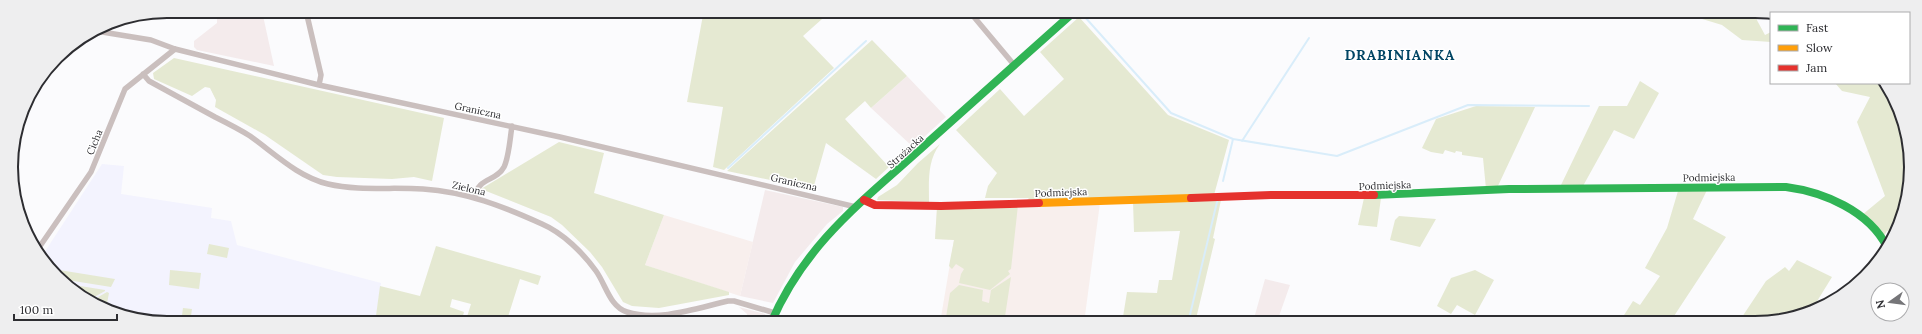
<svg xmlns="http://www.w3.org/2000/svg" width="1922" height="334" viewBox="0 0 1922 334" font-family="Lora,serif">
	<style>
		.commercial { fill: #f4ebec }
		.industrial { fill: #f8efed }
		.built { fill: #f3f3fe }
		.green { fill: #e5e9d2 }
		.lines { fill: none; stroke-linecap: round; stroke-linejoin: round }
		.stream { stroke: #d9edfa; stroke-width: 2 }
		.street { stroke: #cabfbe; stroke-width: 5.5 }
		.fast { stroke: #30b455; stroke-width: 8 }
		.slow { stroke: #ff9f0a; stroke-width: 8 }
		.jam { stroke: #e5322d; stroke-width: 8 }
		.labels { text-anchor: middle; stroke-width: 3; stroke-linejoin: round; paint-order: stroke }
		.street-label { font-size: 10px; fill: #2d2d31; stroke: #fff }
		.district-label { font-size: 14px; font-weight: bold; letter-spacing: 1px; fill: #014564; stroke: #fff }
		.rim { fill: none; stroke: #2d2d31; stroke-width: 2 }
	</style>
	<rect width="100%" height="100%" fill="#fbfbfd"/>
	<path class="commercial" d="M 217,11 L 262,11 L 274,66 L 197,50 L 194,47 L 194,41 L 217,23 Z
		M 907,76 L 946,117 L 913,147 L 871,108 Z
		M 765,190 L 843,207 L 843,211 L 827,224 L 795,262 L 773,303 L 740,296 Z
		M 1265,279 L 1290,285 L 1278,319 L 1253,322 Z
		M 739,307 L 765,314 L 767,318 L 765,323 L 748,323 L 747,314 Z"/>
	<path class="industrial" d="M 1100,203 L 1084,323 L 940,323 L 954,240 L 935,239 L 937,208 Z
		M 664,215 L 753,242 L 740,296 L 645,265 Z"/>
	<path class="built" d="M 102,164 L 124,166 L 121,194 L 212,208 L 211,218 L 231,221 L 237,245 L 381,283 L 375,323 L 157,323 L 100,308 L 50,270 L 42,256 Z"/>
	<path class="green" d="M 681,11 L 831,11 L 803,36 L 834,68 L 724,170 L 713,167 L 723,107 L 687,102 L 703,15 Z
		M 1697,11 L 1752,11 L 1765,35 L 1771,32 L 1771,42 L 1742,40 L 1722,25 L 1699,18 Z
		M 1079,17 L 1168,115 L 1229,140 L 1214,195 L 1026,201 L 1029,198 L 985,198 L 988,186 L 997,173 L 956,130 L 1000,89 L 1024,116 L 1064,79 L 1040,52 Z
		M 872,40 L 907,76 L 871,108 L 865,101 L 845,119 L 889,167 L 876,179 L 826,143 L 813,189 L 727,171 Z
		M 174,58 L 444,118 L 432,181 L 414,177 L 392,179 L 337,177 L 323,175 L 265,135 L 215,107 L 216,100 L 210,88 L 205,87 L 192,96 L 154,79 L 153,73 Z
		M 1640,81 L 1659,93 L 1634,139 L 1614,130 L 1583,186 L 1561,185 L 1599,106 L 1627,106 Z
		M 1835,83 L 1883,83 L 1903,117 L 1911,177 L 1895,234 L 1887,231 L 1884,236 L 1862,215 L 1885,196 L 1857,122 L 1870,97 L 1842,91 Z
		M 1476,106 L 1535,107 L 1497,188 L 1486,189 L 1483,158 L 1462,155 L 1462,152 L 1456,151 L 1455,153 L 1445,150 L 1443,154 L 1431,152 L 1422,148 L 1436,119 Z
		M 559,142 L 604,153 L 594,193 L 664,215 L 645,265 L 729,292 L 729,295 L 659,308 L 632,306 L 623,302 L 602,267 L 590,252 L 562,225 L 551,217 L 481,189 Z
		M 940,144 C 927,161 929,182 929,202 L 877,200 L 878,197 L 897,185 L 918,163 Z
		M 1707,190 L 1693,219 L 1726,237 L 1676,313 L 1670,323 L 1619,323 L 1633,301 L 1640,305 L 1660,276 L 1645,268 L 1667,228 L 1678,191 Z
		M 1364,198 L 1381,198 L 1377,227 L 1358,225 Z
		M 1221,200 L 1213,238 L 1215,239 L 1195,323 L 1122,323 L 1127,292 L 1157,293 L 1159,280 L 1172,280 L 1180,231 L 1134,232 L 1133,202 Z
		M 1018,205 L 1011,269 L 1008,271 L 1010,274 L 990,290 L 959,283 L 961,274 L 964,269 L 956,264 L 952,269 L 949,266 L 954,240 L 935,239 L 937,208 Z
		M 1399,216 L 1436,219 L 1420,247 L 1390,240 L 1395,220 Z
		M 209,244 L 229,248 L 227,258 L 207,254 Z
		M 436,246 L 541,276 L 538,285 L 520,279 L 506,323 L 465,323 L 471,304 L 452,299 L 450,307 L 464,312 L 461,323 L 375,323 L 380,286 L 420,296 Z
		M 1797,260 L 1832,277 L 1811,311 L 1765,323 L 1738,323 L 1766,281 L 1785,267 L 1789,271 Z
		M 49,269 L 53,269 L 115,279 L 111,287 L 61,279 Z
		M 170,270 L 201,273 L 199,289 L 169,285 Z
		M 1475,270 L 1494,280 L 1475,315 L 1457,305 L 1451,314 L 1437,306 L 1451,278 Z
		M 1011,277 L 1004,323 L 945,323 L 950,293 L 959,285 L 983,290 L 982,301 L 989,303 L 991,290 Z
		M 68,284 L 105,290 L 105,291 L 89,300 Z
		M 107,292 L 109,293 L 106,309 L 98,307 L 91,301 Z
		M 183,308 L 192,309 L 190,323 L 181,322 Z"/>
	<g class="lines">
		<path class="stream" d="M 1084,16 L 1171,113 L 1233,139
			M 1242,141 L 1309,38
			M 728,168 L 866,41
			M 1223,181 L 1233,139 L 1337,156 L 1468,105 L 1589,106
			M 1188,323 L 1217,202"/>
		<path class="street" d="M 306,11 L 321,75 L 319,85
			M 969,11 L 1015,66
			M 96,31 L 151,40 L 175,49 L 319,85 L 560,137 L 856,207
			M 143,74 L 149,81 C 171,93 193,105 215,117 C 227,123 239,129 250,136 C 274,153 298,177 328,184 C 358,191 392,187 423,189 C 467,192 502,206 542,224 C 563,233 583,253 596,271 C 606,285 610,307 627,312 C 659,322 697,308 728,301 L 734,301 L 775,313
			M 475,197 C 478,177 496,182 504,167 C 509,157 510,138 512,126
			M 38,249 L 91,172 L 125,89 L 175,49"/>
		<path class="fast" d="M 1374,195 L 1509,189 L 1786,187 C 1824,192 1869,211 1887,247
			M 771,323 C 805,243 864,200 926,144 C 976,100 1025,55 1075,11
			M 1302,323 L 1351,319 L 1374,323"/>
		<path class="slow" d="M 1039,203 L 1191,198"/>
		<path class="jam" d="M 1191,198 L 1271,195 L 1374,195
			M 864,200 L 875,205 L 941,206 L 1039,203"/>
	</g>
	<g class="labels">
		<g class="street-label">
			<text transform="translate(478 110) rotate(12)" y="4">Graniczna</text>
			<text transform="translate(94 142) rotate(-68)" y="4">Cicha</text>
			<text transform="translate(905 151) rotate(-42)" y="4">Strażacka</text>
			<text transform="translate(1709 177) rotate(-1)" y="4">Podmiejska</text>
			<text transform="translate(794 182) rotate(13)" y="4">Graniczna</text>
			<text transform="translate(1385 185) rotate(-2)" y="4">Podmiejska</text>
			<text transform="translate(469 188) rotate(13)" y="4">Zielona</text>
			<text transform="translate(1061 192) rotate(-2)" y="4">Podmiejska</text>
		</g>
		<g class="district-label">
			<text x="1400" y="60">DRABINIANKA</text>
		</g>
	</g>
	<path d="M0 0H1922V334H0ZM167 18H1755A149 149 0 0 1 1904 167V167A149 149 0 0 1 1755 316H167A149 149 0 0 1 18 167V167A149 149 0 0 1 167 18Z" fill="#eeeeef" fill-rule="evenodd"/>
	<path class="rim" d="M167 18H1755A149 149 0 0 1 1904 167V167A149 149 0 0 1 1755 316H167A149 149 0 0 1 18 167V167A149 149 0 0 1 167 18Z"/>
	<rect x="1770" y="12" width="140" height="72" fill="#ffffff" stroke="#ababad"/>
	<rect x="1778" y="25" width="20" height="6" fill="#30b455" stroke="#ababad"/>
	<text x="1806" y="32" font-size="12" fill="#2d2d31">Fast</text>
	<rect x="1778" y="45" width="20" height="6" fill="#ff9f0a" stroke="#ababad"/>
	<text x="1806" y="52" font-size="12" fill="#2d2d31">Slow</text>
	<rect x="1778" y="65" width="20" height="6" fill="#e5322d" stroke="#ababad"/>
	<text x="1806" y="72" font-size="12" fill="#2d2d31">Jam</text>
	<g transform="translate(1890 302) rotate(256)"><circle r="19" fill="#ffffff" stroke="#ababad"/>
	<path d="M0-3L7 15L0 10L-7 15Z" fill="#757578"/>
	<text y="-6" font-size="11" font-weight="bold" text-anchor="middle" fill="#2d2d31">N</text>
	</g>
	<path d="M14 314v6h103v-6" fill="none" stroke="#2d2d31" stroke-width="2"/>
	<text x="20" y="314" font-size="12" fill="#2d2d31" stroke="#ffffff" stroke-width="3" paint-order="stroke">100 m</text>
</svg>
